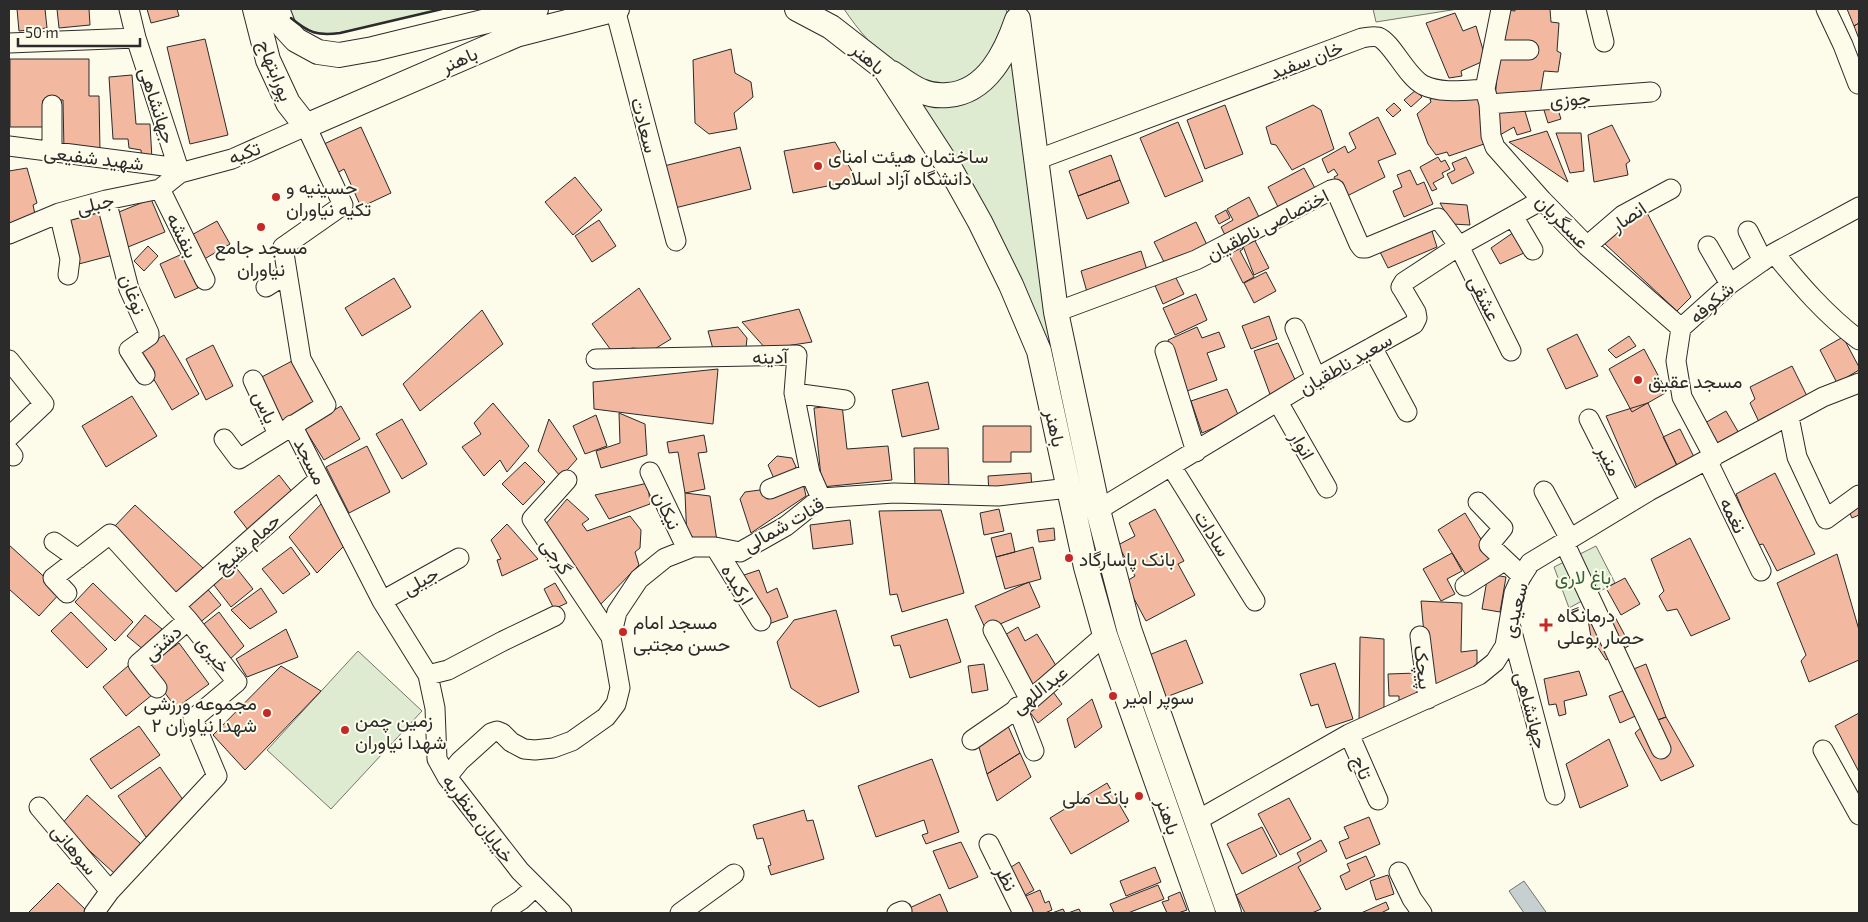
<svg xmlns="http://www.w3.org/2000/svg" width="1868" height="922" font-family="'Exo 2',Vazirmatn,sans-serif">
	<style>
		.green { fill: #deebd1; stroke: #74746e }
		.water { fill: #c7d0d0; stroke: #74746e }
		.building { fill: #f2b8a0; stroke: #2b2b2b }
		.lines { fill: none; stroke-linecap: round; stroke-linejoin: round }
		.minor-casing { stroke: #2b2b2b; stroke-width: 21 }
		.major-casing { stroke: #2b2b2b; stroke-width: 26 }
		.minor { stroke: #fdfbea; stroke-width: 19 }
		.major { stroke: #fdfbea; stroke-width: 24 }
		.wall { stroke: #2b2b2b; stroke-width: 2.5 }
		.poi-dot { fill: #c62828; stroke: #fdfbea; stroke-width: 2 }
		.labels { text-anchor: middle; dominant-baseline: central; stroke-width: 4; stroke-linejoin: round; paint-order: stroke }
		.street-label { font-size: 19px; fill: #2b2b2b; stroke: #fdfbea }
		.poi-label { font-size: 19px; fill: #2b2b2b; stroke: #fdfbea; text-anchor: start }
		.park-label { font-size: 19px; fill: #34623c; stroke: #fdfbea }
	</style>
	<rect width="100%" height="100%" fill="#fdfbea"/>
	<path class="green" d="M288,9H442L340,33C319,35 294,32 288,9Z
		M844,9H1006L1008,21L977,75L942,88C928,82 909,76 897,67C876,51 858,30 844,9Z
		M1373,9H1458L1376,22Z
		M1013,45L1038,262L1061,393L1039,322L911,96L935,102Z
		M1596,546L1615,583L1569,608L1554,567Z
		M358,651L422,711L331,809L267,750Z"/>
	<path class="water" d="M1524,881L1546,912L1544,913H1524L1509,891Z"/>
	<path class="building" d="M17,9H45L47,28L19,31Z
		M57,9H89L90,25L59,28Z
		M147,9H177L179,16L151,23Z
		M1515,9H1550L1551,22L1559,23L1557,51L1561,53L1558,72L1544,71L1540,95L1495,99L1499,52L1502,44L1507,10L1515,11Z
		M1847,9H1859V23L1854,26Z
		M1455,13L1463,31L1476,26L1486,60L1461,71L1462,76L1449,78L1426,23Z
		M1859,23V39L1854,26Z
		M205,39L228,135L190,144L167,47Z
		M731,49L735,73L751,82L753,97L734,113L737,129L709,134L695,123L693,60Z
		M10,59H89V96H99L100,152H64L63,100H43V127H10Z
		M132,75L136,124H150L152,159L142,160L141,150L129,148L128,139H113L109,77Z
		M1416,90L1422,97L1411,107L1404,100Z
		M1457,93L1478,96L1487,143L1449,156L1447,152L1436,155L1428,144L1417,114L1431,102L1430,99Z
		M1394,103L1401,110L1393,117L1386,110Z
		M1556,103L1561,119L1548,123L1543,107Z
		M1225,105L1243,154L1205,169L1187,120Z
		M1313,105L1321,110L1334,149L1292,170L1276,145L1271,144L1266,127Z
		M1524,108L1531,131L1517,135L1514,127L1498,136L1493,114Z
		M1378,117L1396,154L1378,161L1385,177L1345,197L1334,177L1338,175L1334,169L1328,173L1322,159L1345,146L1348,153L1356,148L1349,133Z
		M1178,122L1203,181L1165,197L1140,138Z
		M1612,125L1630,161L1626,164L1628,175L1594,182L1588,135Z
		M361,127L391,193L361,207L344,169L337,173L324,144Z
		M1547,131L1568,182L1509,142Z
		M1556,133H1581L1584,171L1570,173Z
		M835,142L857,180L793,193L784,151Z
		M740,147L751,189L675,208L664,166Z
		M1111,155L1120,180L1078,196L1069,171Z
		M1438,157L1441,162L1445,160L1450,169L1442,173L1444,177L1433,183L1437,189L1432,191L1420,167Z
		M1466,157L1474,173L1452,184L1447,174L1455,170L1452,163Z
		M27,168L37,203L33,205L36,219L9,228V171Z
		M1304,168L1316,190L1279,209L1268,187Z
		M1410,170L1417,185L1424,182L1433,204L1404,217L1393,191L1402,187L1397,175Z
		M575,177L602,210L573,235L545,202Z
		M1120,180L1129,203L1087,219L1078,196Z
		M1249,197L1260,219L1226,237L1221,227L1233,220L1227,209Z
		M151,199L165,232L128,247L114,214Z
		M1440,203L1467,205L1470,225L1452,224Z
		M1645,209L1691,297L1677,311L1604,243Z
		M1226,210L1230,218L1219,224L1215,216Z
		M106,211L117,254L75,265L64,222Z
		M599,220L616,246L592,262L575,236Z
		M217,221L230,244L201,261L188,237Z
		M1196,222L1207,245L1165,264L1154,242Z
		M1430,225L1437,247L1388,268L1378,248Z
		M1514,232L1524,253L1500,264L1491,248Z
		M1253,237L1269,268L1254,275L1243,246Z
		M1239,243L1243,249L1240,251L1254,277L1243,283L1226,249Z
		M148,246L158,256L144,271L134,261Z
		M1141,251L1148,273L1087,292L1081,271Z
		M182,254L198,288L175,298L160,264Z
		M1173,272L1184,294L1163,304L1153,281Z
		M1266,272L1276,291L1254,303L1244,283Z
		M394,278L411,307L362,336L345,308Z
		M639,288L671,339L653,350L632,348L622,353H613L592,324Z
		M1196,294L1207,320L1175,335L1163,308Z
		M799,309L812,342L766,349L742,322Z
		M482,310L503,344L420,411L403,384Z
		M1269,316L1277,339L1251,349L1242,326Z
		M738,327L747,338L746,348L713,349L708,331Z
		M1197,327L1202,338L1219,332L1225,347L1207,353L1217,380L1187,391L1168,340Z
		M1577,334L1598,376L1566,389L1547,349Z
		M164,335L199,394L172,410L137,351Z
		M1629,336L1636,346L1616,358L1608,350Z
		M1843,337L1859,367V370L1837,383L1820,350Z
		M1278,343L1298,386L1271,397L1254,351Z
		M213,345L233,386L206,400L186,359Z
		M1644,349L1667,392L1632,412L1609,369Z
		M292,361L315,403L282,422L258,379Z
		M1792,366L1807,396L1759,422L1750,403L1755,399L1750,387Z
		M718,369L713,424L594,409L593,382Z
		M928,382L939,429L902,437L892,390Z
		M1227,389L1239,417L1202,433L1191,401Z
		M132,396L157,436L106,467L82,426Z
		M493,403L529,446L507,472L500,460L484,476L462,447L481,434L474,423Z
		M1648,403L1677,466L1637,488L1606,416Z
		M842,405L847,449L888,446L892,480L822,487L814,408Z
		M341,406L360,439L324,460L304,428Z
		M1726,411L1740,435L1717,448L1703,424Z
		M619,413L645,424L647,455L601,468L596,451L620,443Z
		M596,415L607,446L585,454L573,426Z
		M402,419L427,464L402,479L376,434Z
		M549,419L577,459L561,477L538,451Z
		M983,426H1031V452H1011V462H983Z
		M1680,429L1696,461L1679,469L1663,437Z
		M704,435L707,452L698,453L705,489L685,493L678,452L669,453L667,442Z
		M367,446L390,492L349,513L326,467Z
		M914,448H948L949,490H915Z
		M777,456L792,458L796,467L789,478L775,481L768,465Z
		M525,462L545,482L523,505L502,484Z
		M1031,473L1032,491L989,493L988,476Z
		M1775,473L1815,554L1777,571L1763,544L1753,546L1749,526L1736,494Z
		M279,475L293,493L248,530L234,512Z
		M648,483L650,504L609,519L595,495Z
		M797,485L804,487L806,496L751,533L740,499L745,492Z
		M685,493L710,496L717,541H687Z
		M567,499L589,519L582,524L587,531L630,516L641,530L640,548L635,552L639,565L598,607L545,525Z
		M325,500L348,542L317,573L289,537Z
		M1859,502V515L1852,518L1847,507Z
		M135,505L203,568L177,597L113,528Z
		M999,509L1004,531L984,535L980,513Z
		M1155,509L1184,561L1178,564L1195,595L1146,621L1125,582L1135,576L1118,545L1135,536L1129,523Z
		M941,510L964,593L902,612L897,594L890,595L879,511Z
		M1465,513L1496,564L1469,580L1438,530Z
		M850,520L853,544L813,549L810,525Z
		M507,524L538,559L502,576L497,560L501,559L491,540Z
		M1054,528L1055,540L1039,542L1037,530Z
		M1011,533L1015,552L996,557L991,538Z
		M1690,538L1730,619L1691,636L1677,609L1667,611L1659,596L1664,591L1651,559Z
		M9,545L61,592L39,616L9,589Z
		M291,547L310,574L283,594L262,569Z
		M1033,547L1041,579L1005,589L996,557Z
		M1452,553L1462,571L1447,579L1455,594L1441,601L1423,569Z
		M1837,554L1859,630V660L1809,682L1801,661L1806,655L1777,583Z
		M234,565L253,589L231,607L214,585Z
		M759,570L767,593L777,588L788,617L763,626L744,575Z
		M1488,574L1506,577L1500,612L1482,609Z
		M1625,578L1640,604L1621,615L1606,588Z
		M1029,582L1040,607L986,630L975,606Z
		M93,583L133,622L115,641L75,602Z
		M555,583L567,603L554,609L544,589Z
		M205,586L221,605L197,625L181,605Z
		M261,588L277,612L250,629L231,610Z
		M1421,601L1462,603L1461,652L1477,650V674L1429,689Z
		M1594,609L1603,619L1614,615L1630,645L1606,660L1591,637L1587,614Z
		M836,610L859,692L819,707L791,688L777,642L794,620Z
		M71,612L107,649L87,668L51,631Z
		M219,612L244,646L227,662L200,627Z
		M145,615L162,629L144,650L127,636Z
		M947,619L961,662L910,678L900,645L894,646L891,636Z
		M1018,627L1025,641L1037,634L1058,669L1029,686L1000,638Z
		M286,629L298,657L247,677L236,659Z
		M1360,637L1384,639V713L1359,724Z
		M1186,640L1203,683L1166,697L1149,655Z
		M179,643L209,684L176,708L146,667Z
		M1335,663L1353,719L1326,728L1318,704L1311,706L1300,674Z
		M984,664L988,690L972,693L968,666Z
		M1646,664L1666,717L1644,725L1640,714L1620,723L1609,696L1625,690L1619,675Z
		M128,666L152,695L126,716L103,687Z
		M281,666L321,691L245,770L213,735Z
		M1579,671L1587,695L1564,701L1566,714L1559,716L1556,704L1549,705L1544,679Z
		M1417,673L1418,701H1399V696H1389L1388,674Z
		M1051,689L1062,704L1038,723L1026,707Z
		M1092,699L1102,727L1075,748L1067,719Z
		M1859,713V772L1835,726Z
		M1666,717L1694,766L1661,781L1635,733L1644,725Z
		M139,726L160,755L111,789L90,759Z
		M1008,726L1020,753L987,774L978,744Z
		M1609,739L1628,786L1580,808L1566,764Z
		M1020,753L1031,777L997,801L987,774Z
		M932,759L959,832L926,844L922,835L928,833L924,820L876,837L858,786Z
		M160,767L188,807L146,837L118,796Z
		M1107,783L1129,821L1071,854L1050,818Z
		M87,795L141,844L114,873L61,825Z
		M1289,798L1311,839L1280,855L1258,814Z
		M804,810L807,821L813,820L824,859L771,875L768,866L771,865L763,838L757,839L753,825Z
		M1369,817L1380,844L1346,859L1339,842L1349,838L1344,827Z
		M1262,827L1277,856L1242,874L1227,844Z
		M1321,840L1327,851L1298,867L1321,909L1312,913H1245L1236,895L1301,861L1297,853Z
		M961,842L978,877L949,889L933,851Z
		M1366,856L1375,876L1346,890L1340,876L1350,871L1347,864Z
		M1019,862L1034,890L1020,898L1005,871Z
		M1155,867L1161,882L1126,896L1120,881Z
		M1388,875L1394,894L1376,900L1370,881Z
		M58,883L86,910L83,913H28Z
		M1158,885L1164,899L1128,913H1114L1110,904Z
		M1040,890L1045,903L1049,901L1052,910L1045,913H1027L1021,898Z
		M1180,892L1187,910L1178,913H1167L1162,902L1169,900L1168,897Z
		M940,894L948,913H906L905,910Z
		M1386,902L1389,909L1381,913H1361Z
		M1063,909L1065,913H1052Z
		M1079,909L1081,913H1068Z"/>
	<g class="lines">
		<defs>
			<path id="minor" d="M129,9L136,38L180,173
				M615,9L676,241
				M1501,9L1485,89L1489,104L1491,136L1495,147L1542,200L1587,246L1681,328
				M1596,9L1604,42
				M1826,9L1843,45L1858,84
				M9,43L136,38
				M1494,50H1529
				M1489,104L1651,92
				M9,146L179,168
				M52,152V105
				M1036,160L1362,38C1367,37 1373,36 1378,37C1392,42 1406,76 1423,85C1441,94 1466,90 1485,89
				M160,189L205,280
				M106,200L129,289L149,333V336L129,350L145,375
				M59,213L70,259L68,275
				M1513,216L1533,250
				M1748,231L1763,261
				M9,234L59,213L106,200L160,189L180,173L232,159L306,126L343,205L283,247L301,359L326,405L239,459L224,439
				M1587,246L1623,215L1671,189
				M1708,246L1730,284
				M1774,253C1800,285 1826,315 1859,340
				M266,287L287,274
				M1056,312L1196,260L1331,190L1335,189L1359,244L1362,248H1366L1438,218L1459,246L1511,351
				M1295,328L1316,378
				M1372,347L1407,412
				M1165,351L1196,452
				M596,359L797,355L794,393L810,473L821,498
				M9,360L44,404L9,437
				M253,380L278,434
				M794,393L845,400
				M1278,402L1327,488
				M1789,417L1797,457L1826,519L1859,495
				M1589,419L1631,502
				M292,425L382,601L428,675L435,708L437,759L447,777L520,871L562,913
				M9,451L13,456
				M1714,457L1682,397L1676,361L1681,328L1730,284L1774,253L1859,207
				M1707,460L1761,571
				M1171,466L1255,601
				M650,472L687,549
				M567,480L532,519L611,637
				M770,489L810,473
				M1544,491L1570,539
				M1478,502L1503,528L1489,545L1522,576
				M1098,510L1316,378L1414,324L1417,318L1416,312L1403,290L1401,287L1404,282L1459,246L1542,200
				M54,542L78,559
				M1564,542L1661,749
				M715,547L761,621
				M1465,586L1504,561
				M67,593L53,578L110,534L188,620L237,682L193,719L217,776L110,891L94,913
				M382,601L459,558
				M175,606L319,479
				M1511,628L1555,795
				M993,630L1030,700
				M1420,636L1428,699
				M428,675L448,670L503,641L555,616
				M157,688L138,664L188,620
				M1017,707L1034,751
				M1349,734L1378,800
				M972,740L1030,700L1105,635
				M1823,750L1859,815
				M447,777L460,761L491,733L497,731L502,733L511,742L524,749L535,750L553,748L572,741L606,717L616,704L620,688L611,637L617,612L639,579L665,558L693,547H715L740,552L786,526L821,498L894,493L998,496L1069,488
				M39,807L110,891
				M1196,821L1349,734L1479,675L1495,662L1505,646L1514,593L1521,577L1530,563L1649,491L1823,397L1859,383
				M989,844L1023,913
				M1399,872L1412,899L1422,913
				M501,913L521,900L535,887
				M680,913L734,874
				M897,913L902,911"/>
			<path id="major" d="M255,9L268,60L288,103L306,126L516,35L617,9
				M277,9L284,27L296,40L318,52L339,55L373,49L536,9
				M797,9L831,27L885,69L952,172L980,222L1011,285L1039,351L1086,567L1105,635L1203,913
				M1018,19L1056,312L1098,510L1129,629L1229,913
				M892,73C901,79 911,87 921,91C930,95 939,96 948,95C987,92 1006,52 1017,20"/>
		</defs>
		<use href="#minor" class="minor-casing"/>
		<use href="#major" class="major-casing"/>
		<use href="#minor" class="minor"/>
		<use href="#major" class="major"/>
		<path class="wall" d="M291,18C309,33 317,36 340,33L442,9"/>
	</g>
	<g class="poi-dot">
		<circle cx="818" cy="166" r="5"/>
		<circle cx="276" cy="197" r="5"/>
		<circle cx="261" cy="227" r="5"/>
		<circle cx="1638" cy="380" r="5"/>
		<circle cx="1069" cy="558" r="5"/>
		<path d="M1543.5 617.5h5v5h5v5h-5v5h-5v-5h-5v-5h5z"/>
		<circle cx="623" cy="632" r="5"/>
		<circle cx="1113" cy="696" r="5"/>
		<circle cx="267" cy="713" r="5"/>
		<circle cx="345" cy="730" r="5"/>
		<circle cx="1139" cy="796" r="5"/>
	</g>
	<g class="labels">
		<g class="street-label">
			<text transform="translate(869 58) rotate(41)">باهنر</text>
			<text transform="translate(459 59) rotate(-24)">باهنر</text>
			<text transform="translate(1306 59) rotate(-21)">خان سفید</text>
			<text transform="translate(276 70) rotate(68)">پورابتهاج</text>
			<text transform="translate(1570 98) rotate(-4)">جوزی</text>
			<text transform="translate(158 105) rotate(72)">جهانشاهی</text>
			<text transform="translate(645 125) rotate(75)">سعادت</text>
			<text transform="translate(244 152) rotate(-21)">تکیه</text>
			<text transform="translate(94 157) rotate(7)">شهید شفیعی</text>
			<text transform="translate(95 203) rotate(-14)">جبلی</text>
			<text transform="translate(1628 216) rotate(-34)">انصار</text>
			<text transform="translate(1563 221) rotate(46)">عسگریان</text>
			<text transform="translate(1267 224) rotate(-27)">اختصاصی ناطقیان</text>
			<text transform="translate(183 235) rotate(64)">بنفشه</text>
			<text transform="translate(134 294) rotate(70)">نوغان</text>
			<text transform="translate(1485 298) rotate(64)">عشقی</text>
			<text transform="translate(1711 302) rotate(-41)">شکوفه</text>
			<text transform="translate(770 356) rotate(-1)">آدینه</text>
			<text transform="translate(1345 363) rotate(-30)">سعید ناطقیان</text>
			<text transform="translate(266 407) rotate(66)">یاس</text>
			<text transform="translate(1056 428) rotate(78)">باهنر</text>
			<text transform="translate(1303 445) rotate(60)">انوار</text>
			<text transform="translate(1610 460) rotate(63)">منیر</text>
			<text transform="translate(311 461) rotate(63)">مسجد</text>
			<text transform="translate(668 510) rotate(65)">نیکان</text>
			<text transform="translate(1734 515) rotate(64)">نغمه</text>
			<text transform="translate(783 524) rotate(-30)">قنات شمالى</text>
			<text transform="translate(1213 533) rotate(58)">سادات</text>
			<text transform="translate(247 543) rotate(-42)">حمام شیخ</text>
			<text transform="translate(557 556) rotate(56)">گرجی</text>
			<text transform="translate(420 580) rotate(-29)">جبلی</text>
			<text transform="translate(738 584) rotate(58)">ارکیده</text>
			<text transform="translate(1514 610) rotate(-76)">سعیدی</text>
			<text transform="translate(162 642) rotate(-41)">دشتی</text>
			<text transform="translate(214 654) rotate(51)">خیری</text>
			<text transform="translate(1424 667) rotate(83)">پیچک</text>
			<text transform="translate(1039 689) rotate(-38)">عبداللهی</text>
			<text transform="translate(1532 710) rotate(75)">جهانشاهی</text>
			<text transform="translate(1363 767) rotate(67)">تاج</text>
			<text transform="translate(1169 816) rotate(71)">باهنر</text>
			<text transform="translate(479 818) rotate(53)">خیابان منظریه</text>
			<text transform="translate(75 849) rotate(50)">سوهانی</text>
			<text transform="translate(1007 878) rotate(63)">نظر</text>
		</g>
		<g class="poi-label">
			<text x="828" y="155">ساختمان هیئت امنای<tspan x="828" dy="22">دانشگاه آزاد اسلامی</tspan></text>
			<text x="286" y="186">حسینیه و<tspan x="286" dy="22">تکیه نیاوران</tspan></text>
			<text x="261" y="246" text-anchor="middle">مسجد جامع<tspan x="261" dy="22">نیاوران</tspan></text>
			<text x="1648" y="380">مسجد عقیق</text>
			<text x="1079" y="558">بانک پاسارگاد</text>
			<text x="1557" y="614">درمانگاه<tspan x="1557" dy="22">حصار بوعلی</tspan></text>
			<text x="633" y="621">مسجد امام<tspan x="633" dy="22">حسن مجتبی</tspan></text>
			<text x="1123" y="696">سوپر امیر</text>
			<text x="257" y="702" text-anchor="end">مجموعه ورزشی<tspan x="257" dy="22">شهدا نیاوران ۲</tspan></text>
			<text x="355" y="719">زمین چمن<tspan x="355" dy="22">شهدا نیاوران</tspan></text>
			<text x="1129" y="796" text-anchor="end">بانک ملی</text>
		</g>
		<g class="park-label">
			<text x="1583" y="576">باغ لاری</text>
		</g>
	</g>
	<rect width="1868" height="922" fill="none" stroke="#2b2b2b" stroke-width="20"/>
	<path d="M18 38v8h122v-8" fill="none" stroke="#2b2b2b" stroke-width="2.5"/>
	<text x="25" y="38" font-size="15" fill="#2b2b2b" stroke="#fdfbea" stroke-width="4" paint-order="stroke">50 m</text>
</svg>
